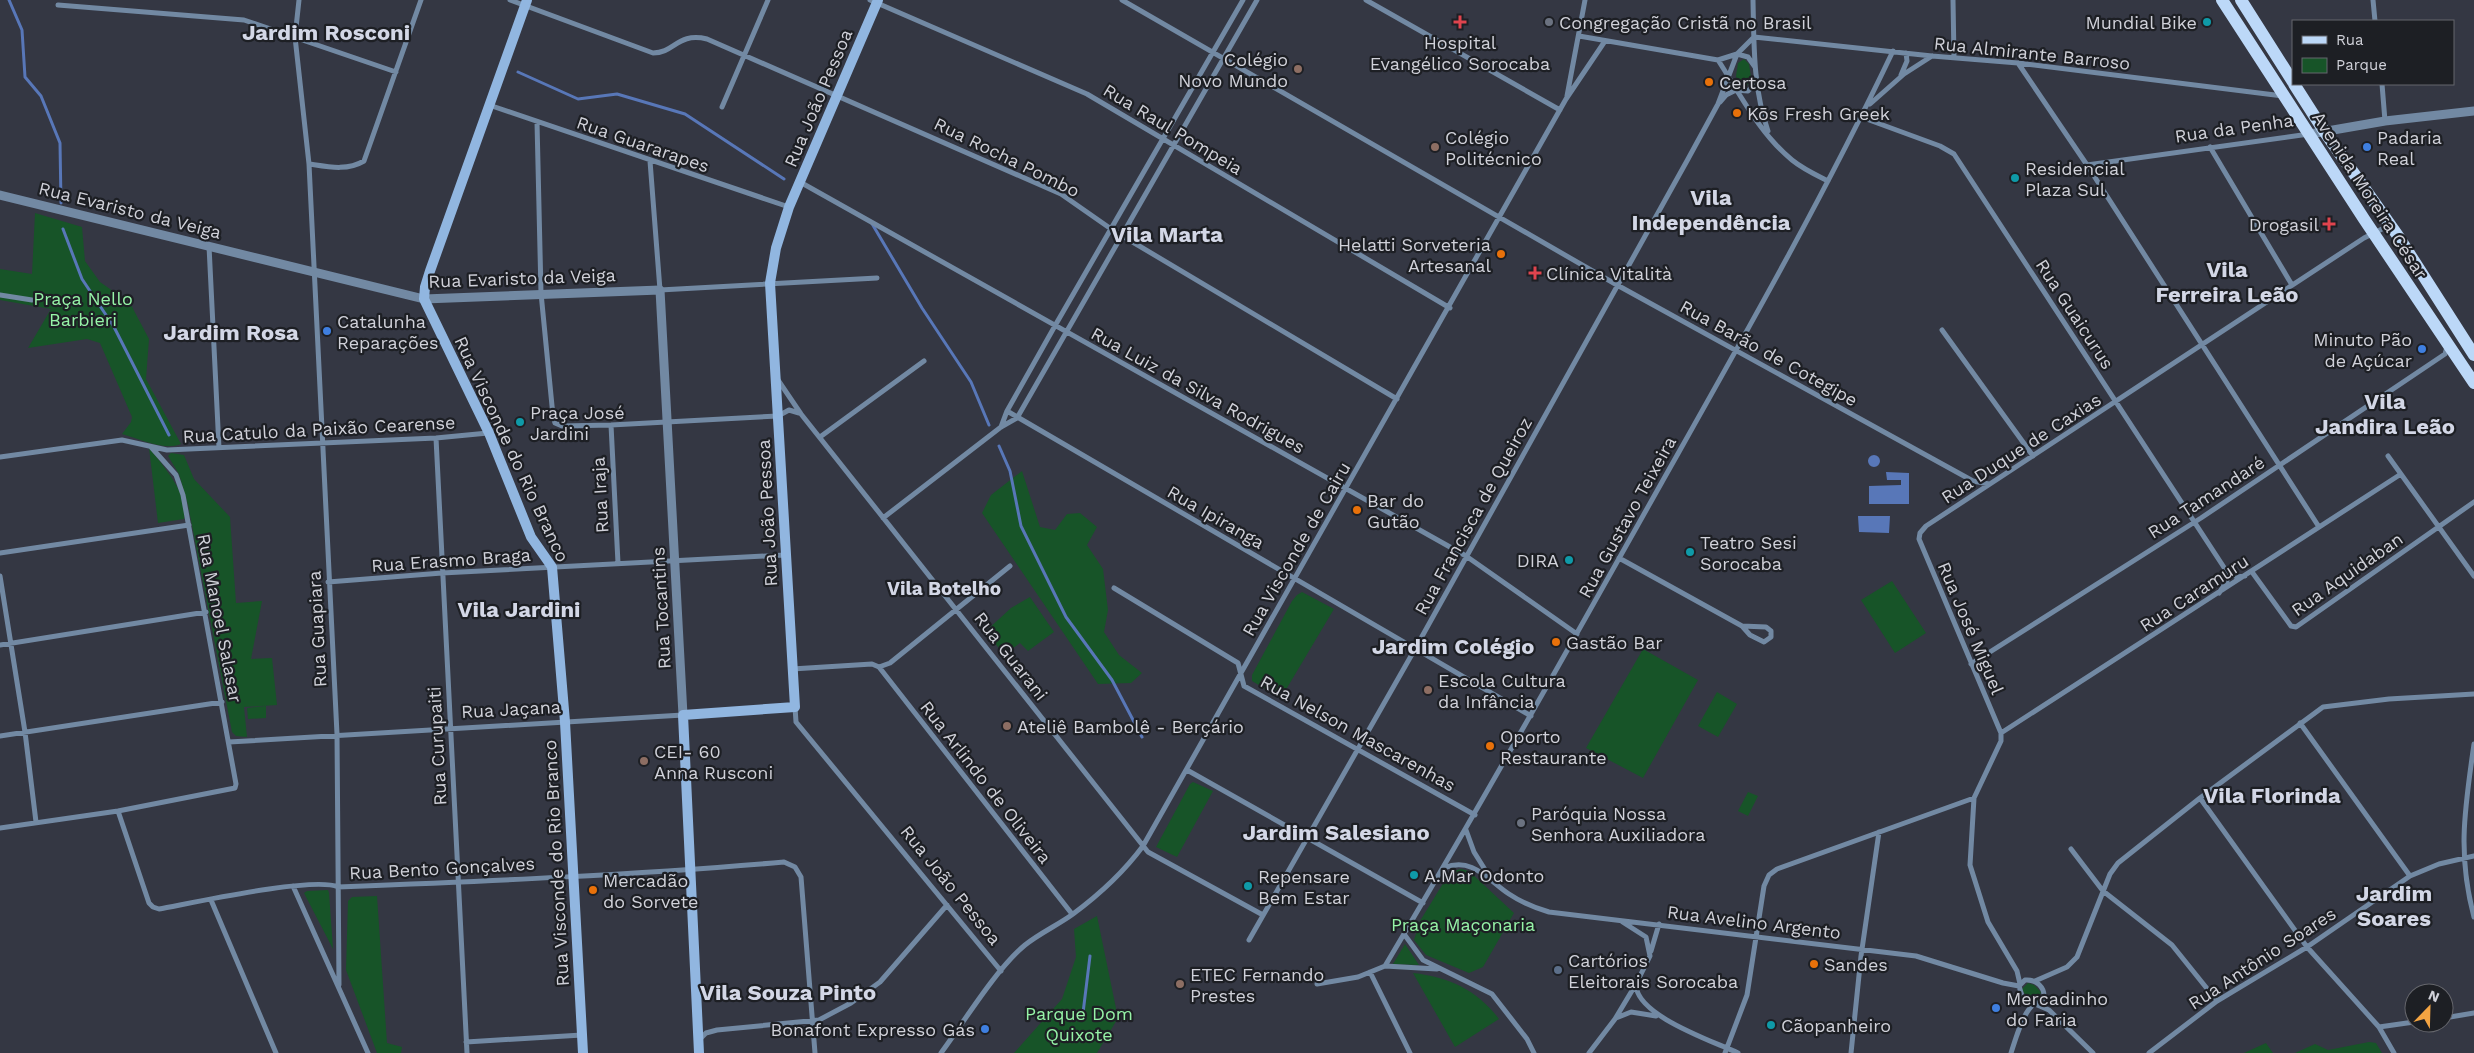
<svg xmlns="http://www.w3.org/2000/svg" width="2474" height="1053" font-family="'Work Sans',sans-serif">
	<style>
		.green { fill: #175428 }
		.water { fill: #5877b8 }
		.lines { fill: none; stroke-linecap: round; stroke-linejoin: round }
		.stream { stroke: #5877b8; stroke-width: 3 }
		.minor { stroke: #7289a3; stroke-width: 5 }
		.tertiary { stroke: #7289a3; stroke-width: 9 }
		.secondary { stroke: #91b6e0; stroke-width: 10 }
		.primary { stroke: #bcd8f8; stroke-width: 12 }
		.health-dot { fill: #e0444e; stroke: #1d1f24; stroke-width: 2 }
		.worship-dot { fill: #6b7280; stroke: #1d1f24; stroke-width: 2 }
		.culture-dot { fill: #0f9aa8; stroke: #1d1f24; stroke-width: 2 }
		.education-dot { fill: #8d6e63; stroke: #1d1f24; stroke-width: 2 }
		.food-dot { fill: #e8710a; stroke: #1d1f24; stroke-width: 2 }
		.shop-dot { fill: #3f7fe0; stroke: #1d1f24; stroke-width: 2 }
		.service-dot { fill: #5c6f8a; stroke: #1d1f24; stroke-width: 2 }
		.labels { text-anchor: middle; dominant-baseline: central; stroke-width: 4.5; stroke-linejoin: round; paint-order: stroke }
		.poi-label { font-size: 18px; fill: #d0d1d9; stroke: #1d1f24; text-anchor: start }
		.street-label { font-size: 18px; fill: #d0d1d9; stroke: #1d1f24 }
		.park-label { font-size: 18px; fill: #96f3a7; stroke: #1d1f24 }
		.neighbourhood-label { font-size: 19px; font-weight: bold; fill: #d3d7e6; stroke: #1d1f24 }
		.district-label { font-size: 22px; font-weight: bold; fill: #d3d7e6; stroke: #1d1f24 }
	</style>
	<rect width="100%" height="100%" fill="#343743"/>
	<path class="green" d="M1744,59L1749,64L1751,77L1747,86H1742L1738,84L1736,76L1738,63Z
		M35,213L82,227L85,261L100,282L130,303L149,339L146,379L181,444C163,451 140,439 122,434L131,422L132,417L100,343L87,339L28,348L51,309L0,300V269L32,274Z
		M149,448C162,464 191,497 184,519L158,523Z
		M171,453L184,455L194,479L230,517L236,603L262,601L251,659L272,658L277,705L244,707L247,737L236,736L232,732L188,505L179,474L168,456Z
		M1022,471L1040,527L1055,530L1067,514L1080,513L1097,527L1087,545L1103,569L1108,610L1104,632L1119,655L1142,673L1131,683L1098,684L982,513L991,495Z
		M1892,581L1926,633L1895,653L1861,600Z
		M1302,592L1334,609L1281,698L1252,681V675L1292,601L1297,595Z
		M1030,597L1054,632L1028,651L1020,643L1004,655L986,631L1011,608Z
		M1643,649L1698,680L1643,778L1586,748Z
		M1717,692L1737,704L1718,737L1698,726Z
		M266,706V718L248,719L247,708Z
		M1193,782L1213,791L1177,857L1156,847L1190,784Z
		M1748,792L1758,796L1748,816L1738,811Z
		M1461,869L1469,871L1514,913L1483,967L1469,973L1426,955L1414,940L1420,921L1450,872Z
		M328,890L329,893L333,949L304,893L307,891Z
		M377,896L387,1043L402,1047L401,1053H377L346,970L348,901L352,897Z
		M1097,916L1118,1018L1097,1053H1014L1062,999L1076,957L1074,929Z
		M1405,944L1419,965L1393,964Z
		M1413,973C1449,977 1477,990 1499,1019L1455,1047Z
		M2028,983L2034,985L2041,992L2038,1000L2034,1001L2024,993L2022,989Z
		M2369,1042L2376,1043L2382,1053H2295L2315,1044L2328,1050Z
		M2266,1043L2273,1053H2244Z"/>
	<path class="water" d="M1868 461a6 6 0 1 1 12 0a6 6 0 1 1-12 0Z
		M1886,472L1909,473V504H1869V486L1901,485V480H1887Z
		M1858,516H1890L1889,533L1859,532Z"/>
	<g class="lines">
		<path class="stream" d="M9,0L22,30L25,77L41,96L60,143L61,203
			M518,72L578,99L617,94L685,114L784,179
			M871,222L922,308L971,382L989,425
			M63,229L82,279L114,327L169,435
			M999,446L1010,471L1021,526L1066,617L1112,680L1142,737
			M1083,1013L1090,956"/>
		<path class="minor" d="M299,0L295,37L309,164L337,734L339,985
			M510,0L653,53C675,53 677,32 707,39L1061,194L1114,231L1397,399
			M870,0L1087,94L1450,308
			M1122,0L1617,285L1973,481L1989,484
			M1366,0L1560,110
			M1753,0C1754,44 1753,89 1768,131
			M1953,0L1954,58
			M2373,0L2375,21
			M58,5L244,20L396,72
			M1579,36L1718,60L1737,54L1754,37
			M1754,37L1932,56L2018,63L2283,96
			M1737,54L1748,57L1755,67
			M1718,60C1740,94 1760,134 1792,160C1803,169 1816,175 1828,181
			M2018,63L2087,165L2319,527
			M1901,75L1907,61L1906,53
			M2382,84L2385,121
			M1736,90L1748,91L1756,83
			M1567,96L1585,0
			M1720,102L1726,95L1736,90
			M1870,104L1904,74L1932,56
			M489,105L789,207
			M722,107L768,0
			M1861,117L1940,146L1954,154L2227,572V581L2219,593
			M537,122L541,293L553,416L555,423L562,426L611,425L778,416L789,410L799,413
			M2210,147L2292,285
			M650,161L660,290L877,278
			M309,164C329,167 347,171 364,161L421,0
			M2087,165L2309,134
			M800,182L1466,556L1577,634
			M209,246L219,448
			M0,295L32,300
			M1942,330L2033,456
			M778,380L801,414L1148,852L1263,915
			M1007,411L1531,716
			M611,425L618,563
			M1001,427L1007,411L1056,324L1243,0
			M820,437L924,361
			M436,438L467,1053
			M2388,456L2474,576
			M0,457L122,440L167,450L436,438L488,433
			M883,518L1001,427L1017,418L1257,0
			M0,553L189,525
			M1619,558L1742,626L1750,635L1764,642L1771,637V631L1766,627L1742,626
			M2227,572L2237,577L2245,576
			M2252,572L2291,626L2296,627L2474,502
			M0,576L25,732L36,822
			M328,582L442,573L785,555
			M1114,588L1238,663L1244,686L1475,815
			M0,645L206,612
			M1971,664L2201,518L2445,354L2447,347
			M879,667L1072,914
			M792,669L872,664L879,667L890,663L1010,566
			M795,707L796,722L1001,971
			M2300,723L2410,876
			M2001,733L2401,474
			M0,736L222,702
			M229,742L683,715
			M2474,744C2465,808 2457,853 2474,917
			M1187,770L1423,903
			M2200,798L2307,947L2379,1027L2394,1053
			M118,811L149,903L153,907L159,909C192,903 314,876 338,887C487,881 636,875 784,862L795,867L801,877L815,1053
			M0,828L118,811L235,788L236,784L183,495L176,475L151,447
			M1466,830L1474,852L1489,876
			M2071,849L2103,891L2172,945L2217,1001
			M1444,868C1472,856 1488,880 1509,894C1521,902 1535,908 1549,912L1916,956L2003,983L2019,986
			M293,886L368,1053
			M211,900L276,1053
			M1404,934L1423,960L1492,994L1527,1039L1534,1053
			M1249,940L1415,649L1688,159L1718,104L1737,54
			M1651,951L1659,924
			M1385,966C1480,806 1571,644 1662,482C1742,340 1823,198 1893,51
			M1370,972L1410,1053
			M2025,980C2036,979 2045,987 2044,998L2040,1003H2032L2022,996L2019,986Z
			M2035,981L2067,967L2077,957L2110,874L2118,863L2200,798L2323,707L2389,699L2474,694
			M1317,984L1358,977L1385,966L1437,969
			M2020,984L2017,971L1988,922L1970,865L1974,798L2001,741V733L1919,539L1920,533L1926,526L2364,238L2390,225
			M1636,985C1637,1016 1713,1041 1738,1053
			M1616,1018L1631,1012L1656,1016
			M2444,1018L2474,1013
			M2379,1027L2414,1022
			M700,1039L706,1033L717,1030L819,1020L851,1003L880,982L947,905
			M466,1042L582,1035
			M941,1053C964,1022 996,969 1025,945C1040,933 1058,925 1073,914C1100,894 1123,873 1143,846L1566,99L1605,41
			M1589,1053L1615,1019L1636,984L1650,956L1646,937L1621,921
			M1725,1053L1747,995L1764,886L1769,875L1777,869L1974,798
			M1851,1053L1861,956L1879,832
			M2011,1053C2015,1041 2024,1008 2035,1004L2049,1010L2093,1053
			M2149,1053L2217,1001L2307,947L2410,876L2439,864L2474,856"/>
		<path class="tertiary" d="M2310,134L2385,121L2474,111
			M0,195L424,299L660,290L683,715"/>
		<path class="secondary" d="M527,0L430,271L425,287L424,299L489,433L531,537L552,567L565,722L583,1053
			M699,1053L683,715L795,707L770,283L776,248L789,207L878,0"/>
		<path class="primary" d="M2222,0L2364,219L2474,383
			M2241,0L2293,82
			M2294,84L2324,131L2398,236L2474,355"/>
	</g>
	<g class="health-dot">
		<path d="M1457.5 14.5h5v5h5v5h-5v5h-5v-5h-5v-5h5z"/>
		<path d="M2326.5 216.5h5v5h5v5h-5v5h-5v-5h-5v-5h5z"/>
		<path d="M1532.5 265.5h5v5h5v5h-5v5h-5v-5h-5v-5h5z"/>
	</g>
	<g class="worship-dot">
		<circle cx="1549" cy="22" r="5"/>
		<circle cx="1521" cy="823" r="5"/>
	</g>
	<g class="culture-dot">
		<circle cx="2207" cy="22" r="5"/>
		<circle cx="2015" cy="178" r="5"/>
		<circle cx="520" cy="422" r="5"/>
		<circle cx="1690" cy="552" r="5"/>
		<circle cx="1569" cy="560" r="5"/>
		<circle cx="1414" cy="875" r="5"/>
		<circle cx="1248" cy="886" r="5"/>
		<circle cx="1771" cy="1025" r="5"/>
	</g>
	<g class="education-dot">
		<circle cx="1298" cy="69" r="5"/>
		<circle cx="1435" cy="147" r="5"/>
		<circle cx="1428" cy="690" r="5"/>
		<circle cx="1007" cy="726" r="5"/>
		<circle cx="644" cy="761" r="5"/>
		<circle cx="1180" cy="984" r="5"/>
	</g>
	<g class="food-dot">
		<circle cx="1709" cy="82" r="5"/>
		<circle cx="1737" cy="113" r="5"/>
		<circle cx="1501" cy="254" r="5"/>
		<circle cx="1357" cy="510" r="5"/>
		<circle cx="1556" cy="642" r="5"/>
		<circle cx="1490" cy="746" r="5"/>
		<circle cx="593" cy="890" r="5"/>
		<circle cx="1814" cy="964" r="5"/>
	</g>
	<g class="shop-dot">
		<circle cx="2367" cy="147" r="5"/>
		<circle cx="327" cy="331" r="5"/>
		<circle cx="2422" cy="349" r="5"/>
		<circle cx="1996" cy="1008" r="5"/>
		<circle cx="985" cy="1029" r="5"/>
	</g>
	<circle class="service-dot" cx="1558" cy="970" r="5"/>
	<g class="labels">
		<g class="poi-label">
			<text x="1559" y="22">Congregação Cristã no Brasil</text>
			<text x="2197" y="22" text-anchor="end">Mundial Bike</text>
			<text x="1460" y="42" text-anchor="middle">Hospital<tspan x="1460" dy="21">Evangélico Sorocaba</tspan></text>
			<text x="1288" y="59" text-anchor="end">Colégio<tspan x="1288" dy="21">Novo Mundo</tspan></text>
			<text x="1719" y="82">Certosa</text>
			<text x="1747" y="113">Kōs Fresh Greek</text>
			<text x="1445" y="137">Colégio<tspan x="1445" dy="21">Politécnico</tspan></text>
			<text x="2377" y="137">Padaria<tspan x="2377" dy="21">Real</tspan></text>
			<text x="2025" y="168">Residencial<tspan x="2025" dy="21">Plaza Sul</tspan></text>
			<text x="2319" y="224" text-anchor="end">Drogasil</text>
			<text x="1491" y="244" text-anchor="end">Helatti Sorveteria<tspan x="1491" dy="21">Artesanal</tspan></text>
			<text x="1546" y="273">Clínica Vitalità</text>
			<text x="337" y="321">Catalunha<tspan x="337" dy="21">Reparações</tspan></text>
			<text x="2412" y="339" text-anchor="end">Minuto Pão<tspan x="2412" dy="21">de Açúcar</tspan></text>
			<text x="530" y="412">Praça José<tspan x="530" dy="21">Jardini</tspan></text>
			<text x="1367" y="500">Bar do<tspan x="1367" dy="21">Gutão</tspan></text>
			<text x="1700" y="542">Teatro Sesi<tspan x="1700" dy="21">Sorocaba</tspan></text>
			<text x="1559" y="560" text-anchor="end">DIRA</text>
			<text x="1566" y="642">Gastão Bar</text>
			<text x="1438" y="680">Escola Cultura<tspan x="1438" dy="21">da Infância</tspan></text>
			<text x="1017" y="726">Ateliê Bambolê - Berçário</text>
			<text x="1500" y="736">Oporto<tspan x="1500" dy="21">Restaurante</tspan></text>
			<text x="654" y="751">CEI- 60<tspan x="654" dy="21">Anna Rusconi</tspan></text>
			<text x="1531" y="813">Paróquia Nossa<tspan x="1531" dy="21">Senhora Auxiliadora</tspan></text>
			<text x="1424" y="875">A.Mar Odonto</text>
			<text x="1258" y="876">Repensare<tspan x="1258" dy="21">Bem Estar</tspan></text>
			<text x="603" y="880">Mercadão<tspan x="603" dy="21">do Sorvete</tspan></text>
			<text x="1568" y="960">Cartórios<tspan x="1568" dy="21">Eleitorais Sorocaba</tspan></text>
			<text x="1824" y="964">Sandes</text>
			<text x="1190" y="974">ETEC Fernando<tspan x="1190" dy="21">Prestes</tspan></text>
			<text x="2006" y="998">Mercadinho<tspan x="2006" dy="21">do Faria</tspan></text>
			<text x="1781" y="1025">Cãopanheiro</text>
			<text x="975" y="1029" text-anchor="end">Bonafont Expresso Gás</text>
		</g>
		<g class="street-label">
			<text transform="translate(2032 53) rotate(6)">Rua Almirante Barroso</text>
			<text transform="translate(818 98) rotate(-67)">Rua João Pessoa</text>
			<text transform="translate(2234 128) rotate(-8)">Rua da Penha</text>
			<text transform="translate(1173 129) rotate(31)">Rua Raul Pompeia</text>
			<text transform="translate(643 144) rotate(19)">Rua Guararapes</text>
			<text transform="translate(1007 157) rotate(26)">Rua Rocha Pombo</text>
			<text transform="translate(2370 195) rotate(57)">Avenida Moreira César</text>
			<text transform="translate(130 210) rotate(14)">Rua Evaristo da Veiga</text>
			<text transform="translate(522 278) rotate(-2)">Rua Evaristo da Veiga</text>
			<text transform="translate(2075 314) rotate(57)">Rua Guaicurus</text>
			<text transform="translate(1769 353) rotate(29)">Rua Barão de Cotegipe</text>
			<text transform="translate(1198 390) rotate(29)">Rua Luiz da Silva Rodrigues</text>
			<text transform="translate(319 429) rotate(-3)">Rua Catulo da Paixão Cearense</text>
			<text transform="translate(2021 448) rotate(-33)">Rua Duque de Caxias</text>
			<text transform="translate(512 449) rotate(65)">Rua Visconde do Rio Branco</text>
			<text transform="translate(600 495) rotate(-93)">Rua Iraja</text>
			<text transform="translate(2206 497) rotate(-33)">Rua Tamandaré</text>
			<text transform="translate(767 513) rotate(-93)">Rua João Pessoa</text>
			<text transform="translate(1473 516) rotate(-61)">Rua Francisca de Queiroz</text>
			<text transform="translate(1216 517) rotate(30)">Rua Ipiranga</text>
			<text transform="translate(1627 517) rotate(-61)">Rua Gustavo Teixeira</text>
			<text transform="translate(1296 549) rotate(-60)">Rua Visconde de Cairu</text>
			<text transform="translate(451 560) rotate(-4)">Rua Erasmo Braga</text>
			<text transform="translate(2347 574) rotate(-35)">Rua Aquidaban</text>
			<text transform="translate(2194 593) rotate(-33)">Rua Caramuru</text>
			<text transform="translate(661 608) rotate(-93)">Rua Tocantins</text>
			<text transform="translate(220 618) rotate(79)">Rua Manoel Salasar</text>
			<text transform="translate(1971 628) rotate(67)">Rua José Miguel</text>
			<text transform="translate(317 629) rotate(-93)">Rua Guapiara</text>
			<text transform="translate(1011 656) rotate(52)">Rua Guarani</text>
			<text transform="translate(511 709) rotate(-3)">Rua Jaçana</text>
			<text transform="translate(1358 733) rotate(29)">Rua Nelson Mascarenhas</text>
			<text transform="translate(437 746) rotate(-93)">Rua Curupaiti</text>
			<text transform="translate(986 782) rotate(52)">Rua Arlindo de Oliveira</text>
			<text transform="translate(556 863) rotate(-93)">Rua Visconde do Rio Branco</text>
			<text transform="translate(442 868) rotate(-3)">Rua Bento Gonçalves</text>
			<text transform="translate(951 885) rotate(51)">Rua João Pessoa</text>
			<text transform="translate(1754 922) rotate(7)">Rua Avelino Argento</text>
			<text transform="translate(2262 958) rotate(-33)">Rua Antônio Soares</text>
		</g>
		<g class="park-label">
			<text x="83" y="298">Praça Nello<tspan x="83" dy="21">Barbieri</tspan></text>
			<text x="1463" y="924">Praça Maçonaria</text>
			<text x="1079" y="1013">Parque Dom<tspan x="1079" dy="21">Quixote</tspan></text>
		</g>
		<g class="neighbourhood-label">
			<text x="944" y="588">Vila Botelho</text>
		</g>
		<g class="district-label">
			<text x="326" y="32">Jardim Rosconi</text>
			<text x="1711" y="197">Vila<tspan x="1711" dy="25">Independência</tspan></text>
			<text x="1167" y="234">Vila Marta</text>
			<text x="2227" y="269">Vila<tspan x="2227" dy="25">Ferreira Leão</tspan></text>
			<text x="231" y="332">Jardim Rosa</text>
			<text x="2385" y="401">Vila<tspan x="2385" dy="25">Jandira Leão</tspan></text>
			<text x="519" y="609">Vila Jardini</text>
			<text x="1453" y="646">Jardim Colégio</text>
			<text x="2272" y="795">Vila Florinda</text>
			<text x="1336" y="832">Jardim Salesiano</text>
			<text x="2394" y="893">Jardim<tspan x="2394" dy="25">Soares</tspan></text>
			<text x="788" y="992">Vila Souza Pinto</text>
		</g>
	</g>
	<rect x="2292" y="20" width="162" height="65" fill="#1d1f24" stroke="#65666c"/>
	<rect x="2302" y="36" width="25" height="8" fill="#bcd8f8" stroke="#65666c"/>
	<text x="2336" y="45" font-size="15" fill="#d0d1d9">Rua</text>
	<rect x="2302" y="58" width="25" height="15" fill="#175428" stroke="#65666c"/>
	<text x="2336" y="70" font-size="15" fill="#d0d1d9">Parque</text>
	<g transform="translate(2429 1008) rotate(23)"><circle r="24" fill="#1d1f24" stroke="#65666c"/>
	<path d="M0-4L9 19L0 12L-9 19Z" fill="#f3a442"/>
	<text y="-8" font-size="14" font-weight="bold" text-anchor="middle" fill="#d0d1d9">N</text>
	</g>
</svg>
